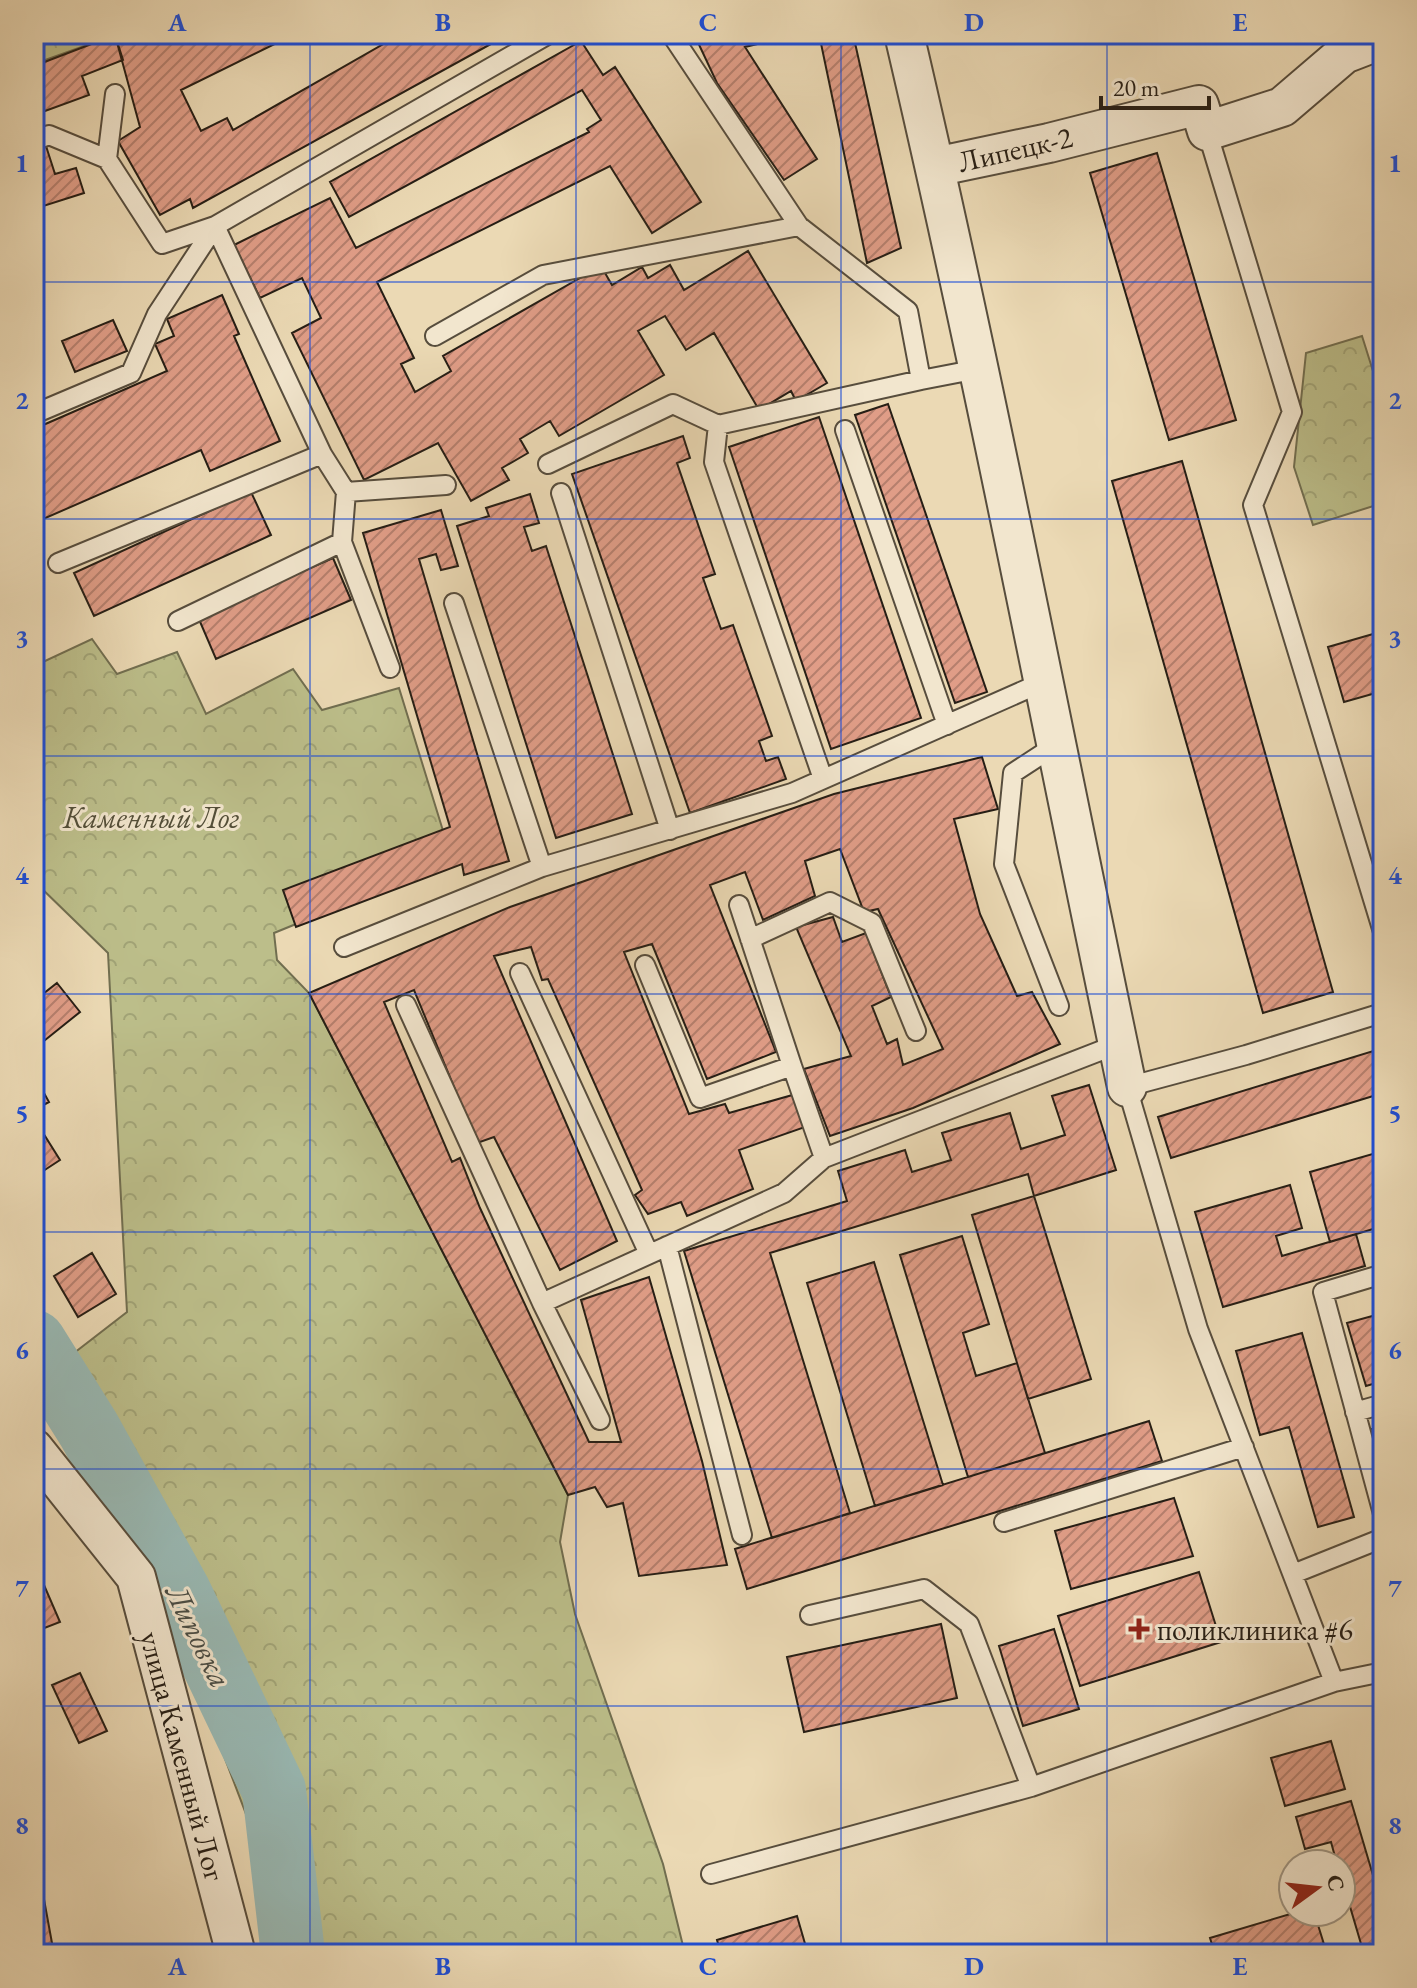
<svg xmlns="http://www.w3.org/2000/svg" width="1417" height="1988" font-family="'EB Garamond',serif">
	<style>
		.forest { fill: url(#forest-crowns); stroke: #716e50; stroke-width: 2 }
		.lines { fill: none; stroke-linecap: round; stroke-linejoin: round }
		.river { stroke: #99b9b4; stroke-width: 64 }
		.building { fill: url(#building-hatch); stroke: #261e15; stroke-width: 2 }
		.lane-casing { stroke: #574d3d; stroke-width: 22 }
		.street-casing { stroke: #574d3d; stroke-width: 42 }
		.lane { stroke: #f2e6ce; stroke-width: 18 }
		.street { stroke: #f2e6ce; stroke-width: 38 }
		.grid { fill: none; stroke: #1d4ed8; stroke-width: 2; stroke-opacity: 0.55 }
		.poi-dot { fill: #8f2418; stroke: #f2e6ce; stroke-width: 3 }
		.labels { text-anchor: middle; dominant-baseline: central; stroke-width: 6; stroke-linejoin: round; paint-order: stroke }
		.street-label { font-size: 30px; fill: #261e15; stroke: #f2e6ce }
		.park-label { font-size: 30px; font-style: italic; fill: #534e38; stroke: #f2e6ce }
		.poi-label { font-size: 30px; fill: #261e15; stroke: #f2e6ce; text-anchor: start }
		.water-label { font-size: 32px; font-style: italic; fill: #484c45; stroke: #f2e6ce }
		.neatline { fill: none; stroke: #1d4ed8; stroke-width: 3 }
		.grid-label { font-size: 26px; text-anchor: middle; font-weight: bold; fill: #1d4ed8 }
	</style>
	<defs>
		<pattern id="forest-crowns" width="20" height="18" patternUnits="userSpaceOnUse" patternTransform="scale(2)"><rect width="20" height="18" fill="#bcbe8a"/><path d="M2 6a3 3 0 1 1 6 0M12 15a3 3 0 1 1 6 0" fill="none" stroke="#a1a376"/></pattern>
		<pattern id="building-hatch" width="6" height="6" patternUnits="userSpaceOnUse" patternTransform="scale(2)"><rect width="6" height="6" fill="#e09d87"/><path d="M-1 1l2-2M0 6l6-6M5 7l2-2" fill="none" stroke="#b57f6d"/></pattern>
	</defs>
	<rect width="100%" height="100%" fill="#ebd9b4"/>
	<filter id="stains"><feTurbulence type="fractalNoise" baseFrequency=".0025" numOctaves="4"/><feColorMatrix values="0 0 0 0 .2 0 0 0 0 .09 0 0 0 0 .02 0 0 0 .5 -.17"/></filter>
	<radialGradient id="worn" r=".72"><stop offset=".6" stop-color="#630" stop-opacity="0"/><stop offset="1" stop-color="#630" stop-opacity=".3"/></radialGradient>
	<path class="forest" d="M34,34H118L34,64Z
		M1362,336L1383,403V503L1313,525L1294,467L1306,353Z
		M92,639L117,674L177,652L206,714L293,669L322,710L399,688L444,834L296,924L274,933L277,960L309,993L568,1495L560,1542L575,1614L663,1864L685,1954H299L107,1447L34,1398V1384L127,1312L108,953L38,885L34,884V650L43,662Z"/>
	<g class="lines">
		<path class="river" d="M34,1342L89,1430L179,1592L274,1790L293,1954"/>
	</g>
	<path class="building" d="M118,34H295L181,90L201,131L227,118L233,130L401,34H509L193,208L190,199L160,215L118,141L140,127L115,35Z
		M694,34H787V37L745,47L817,159L784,180L717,83Z
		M819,34H853L901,248L867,263Z
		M115,35L123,60L82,76L89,95L34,115V66Z
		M581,41L603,75L615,67L701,202L652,233L610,166L377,282L414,358L401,364L415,392L451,371L443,356L601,266L612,285L642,267L648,278L670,265L684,290L748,251L827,383L796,401L791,391L759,410L714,333L686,350L665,316L638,331L664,375L559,436L550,421L520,439L528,453L502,468L509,480L471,501L438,443L364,480L292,333L321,318L302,278L260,298L234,245L330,198L356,248L589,132L587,129L601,120L582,90L349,217L330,182Z
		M46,146L55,174L76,168L84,193L34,209V150Z
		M1157,153L1236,420L1169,440L1090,173Z
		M222,295L239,334L234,336L280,441L210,471L201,450L34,523V429L167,371L155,344L174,336L167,319Z
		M113,320L127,351L75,372L62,341Z
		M888,404L987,692L955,703L855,415Z
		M819,417L921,718L831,749L729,447Z
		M683,436L690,458L677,463L715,574L703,578L721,629L733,625L772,736L759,741L766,761L778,757L786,779L690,813L572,474Z
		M1182,461L1333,992L1263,1013L1112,481Z
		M251,492L271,535L94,616L74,573Z
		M530,494L539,523L524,527L532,551L546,546L632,814L556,838L457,526L489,516L486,508Z
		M441,510L458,566L441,570L436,554L419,559L509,861L464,875L462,864L296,927L283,890L450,827L363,533Z
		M333,558L351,600L216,659L198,617Z
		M1373,634L1383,669V691L1344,702L1328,647Z
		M982,757L998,809L954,819L980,914L1017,996L1032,992L1060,1044L913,1108L830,1136L804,1069L851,1056L796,927L833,917L842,942L866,933L891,997L872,1006L887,1044L897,1039L903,1065L943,1049L878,909L864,912L840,849L805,861L815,896L763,920L745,872L710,885L776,1052L707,1079L652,944L624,952L689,1114L725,1104L729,1113L796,1094L808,1126L739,1150L753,1189L687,1216L681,1202L648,1214L635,1195L642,1190L548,979L542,980L531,947L494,956L617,1241L560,1270L494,1137L477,1143L414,990L384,1002L452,1162L460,1158L480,1208L589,1442H621L581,1300L649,1277L702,1461L727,1565L639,1576L623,1503L607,1507L595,1487L568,1495L309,993L510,907L834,794Z
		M57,983L80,1012L34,1049V1001Z
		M1383,1048V1093L1171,1158L1158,1117Z
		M34,1075L49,1102L34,1110Z
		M1089,1085L1116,1170L1034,1196L1028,1174L770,1253L850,1513L772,1538L684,1251L847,1201L838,1171L905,1150L912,1172L951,1160L942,1133L1010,1113L1021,1149L1065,1135L1052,1096Z
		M35,1120L60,1160L34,1177V1121Z
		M1383,1151V1226L1330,1242L1310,1172Z
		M1290,1185L1302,1228L1276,1236L1282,1256L1356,1234L1365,1266L1223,1307L1195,1212Z
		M1034,1196L1091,1379L1028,1399L972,1215Z
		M962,1236L989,1324L963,1333L976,1376L1017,1363L1045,1453L968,1477L900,1255Z
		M92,1253L116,1294L78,1317L54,1276Z
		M874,1262L943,1485L875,1506L807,1283Z
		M1383,1313V1381L1366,1386L1347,1323Z
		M1302,1333L1354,1517L1318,1527L1289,1427L1260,1435L1236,1351Z
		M1149,1421L1162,1461L747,1589L735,1549Z
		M1383,1426V1467L1372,1429Z
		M1174,1498L1193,1556L1071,1589L1055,1531Z
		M34,1562L60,1622L34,1632Z
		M1199,1572L1221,1642L1080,1686L1058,1616Z
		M941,1624L957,1698L804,1732L787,1657Z
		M1054,1629L1079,1709L1023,1726L999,1646Z
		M80,1673L107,1731L79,1743L52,1685Z
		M1331,1741L1345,1789L1285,1806L1271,1758Z
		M1351,1801L1383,1909V1954H1364L1341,1876V1864H1337L1331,1842L1305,1849L1296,1817Z
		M41,1883L54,1954H34V1884Z
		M1297,1912H1314L1327,1954H1215L1210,1938Z
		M797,1916L808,1954H721L717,1940Z"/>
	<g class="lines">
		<defs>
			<path id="lane" d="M115,94L107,159L162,244L215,226L549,34
				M1207,131L1292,412L1253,505L1383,932
				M34,141L49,135L107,159
				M435,336L543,275L799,226
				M921,380L978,369
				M34,414L131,373L157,314L215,226L322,454L58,563
				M718,425L714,462L823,779
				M845,430L947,725
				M322,454L346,492L446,485
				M548,464L673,404L718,425L921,380L908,311L799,226L671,34
				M561,493L670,830
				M342,542L390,668
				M454,603L542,867L792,793L1043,682
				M178,621L342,542L346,492
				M1056,745L1013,773L1004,864L1059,1006
				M739,905L792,1066
				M750,939L830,902L872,923L916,1031
				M344,947L542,867
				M645,965L700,1098L792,1066L824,1158
				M520,973L649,1254
				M406,1005L542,1303L784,1193L824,1158L1118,1044
				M667,1246L742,1535
				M1383,1274L1323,1292L1383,1514
				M542,1303L600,1420
				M1355,1412L1383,1404
				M1004,1522L1244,1447
				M1293,1574L1383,1538
				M810,1615L924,1589L969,1624L1031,1787
				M1334,1682L1383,1672
				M711,1874L1031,1787L1334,1682L1198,1329L1127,1087L1246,1055L1382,1013L1383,1011"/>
			<path id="street" d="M904,34C986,383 1053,736 1127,1087
				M935,167L1049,143L1199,105L1207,131L1282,107L1344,54L1383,39
				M34,1449L136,1577L236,1954"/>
		</defs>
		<use href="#lane" class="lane-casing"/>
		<use href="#street" class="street-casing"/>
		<use href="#lane" class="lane"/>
		<use href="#street" class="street"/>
	</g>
	<path class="grid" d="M310,34V1954M576,34V1954M841,34V1954M1107,34V1954M34,282H1383M34,519H1383M34,756H1383M34,994H1383M34,1232H1383M34,1469H1383M34,1706H1383"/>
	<path class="poi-dot" d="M1135 1617h8v8h8v8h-8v8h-8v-8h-8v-8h8z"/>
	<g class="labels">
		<g class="street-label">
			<text transform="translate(1015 149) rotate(-13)">Липецк-2</text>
			<text transform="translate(183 1756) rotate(75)">улица Каменный Лог</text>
		</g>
		<g class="park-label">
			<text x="151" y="817">Каменный Лог</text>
		</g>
		<g class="poi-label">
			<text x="1157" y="1629">поликлиника #6</text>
		</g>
		<g class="water-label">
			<text transform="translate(199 1636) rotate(64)">Липовка</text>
		</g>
	</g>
	<rect width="1417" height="1988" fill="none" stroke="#ebd9b4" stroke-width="88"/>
	<g transform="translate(1317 1888) rotate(75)"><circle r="38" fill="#f2e6ce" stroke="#a09684" stroke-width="2"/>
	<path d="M0-6L14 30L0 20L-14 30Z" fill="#8f2418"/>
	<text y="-12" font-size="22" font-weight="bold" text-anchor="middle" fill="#261e15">С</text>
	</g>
	<path d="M1101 96v12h108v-12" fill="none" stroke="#261e15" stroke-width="4"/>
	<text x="1113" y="96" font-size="24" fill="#261e15" stroke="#f2e6ce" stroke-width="6" paint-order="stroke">20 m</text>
	<rect x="44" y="44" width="1329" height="1900" class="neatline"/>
	<g class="grid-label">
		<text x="177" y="31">A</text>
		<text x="443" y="31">B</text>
		<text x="708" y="31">C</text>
		<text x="974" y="31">D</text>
		<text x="1240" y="31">E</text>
		<text x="22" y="172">1</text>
		<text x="1395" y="172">1</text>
		<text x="22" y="409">2</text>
		<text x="1395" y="409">2</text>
		<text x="22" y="647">3</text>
		<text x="1395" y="647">3</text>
		<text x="22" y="884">4</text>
		<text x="1395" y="884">4</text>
		<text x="22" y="1122">5</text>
		<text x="1395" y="1122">5</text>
		<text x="22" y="1359">6</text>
		<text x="1395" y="1359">6</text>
		<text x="22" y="1597">7</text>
		<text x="1395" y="1597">7</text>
		<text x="22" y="1834">8</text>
		<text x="1395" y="1834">8</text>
		<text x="177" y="1975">A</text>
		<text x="443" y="1975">B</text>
		<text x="708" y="1975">C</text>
		<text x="974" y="1975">D</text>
		<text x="1240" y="1975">E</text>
	</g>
	<rect width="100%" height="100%" filter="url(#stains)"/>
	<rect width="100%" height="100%" fill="url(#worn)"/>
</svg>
